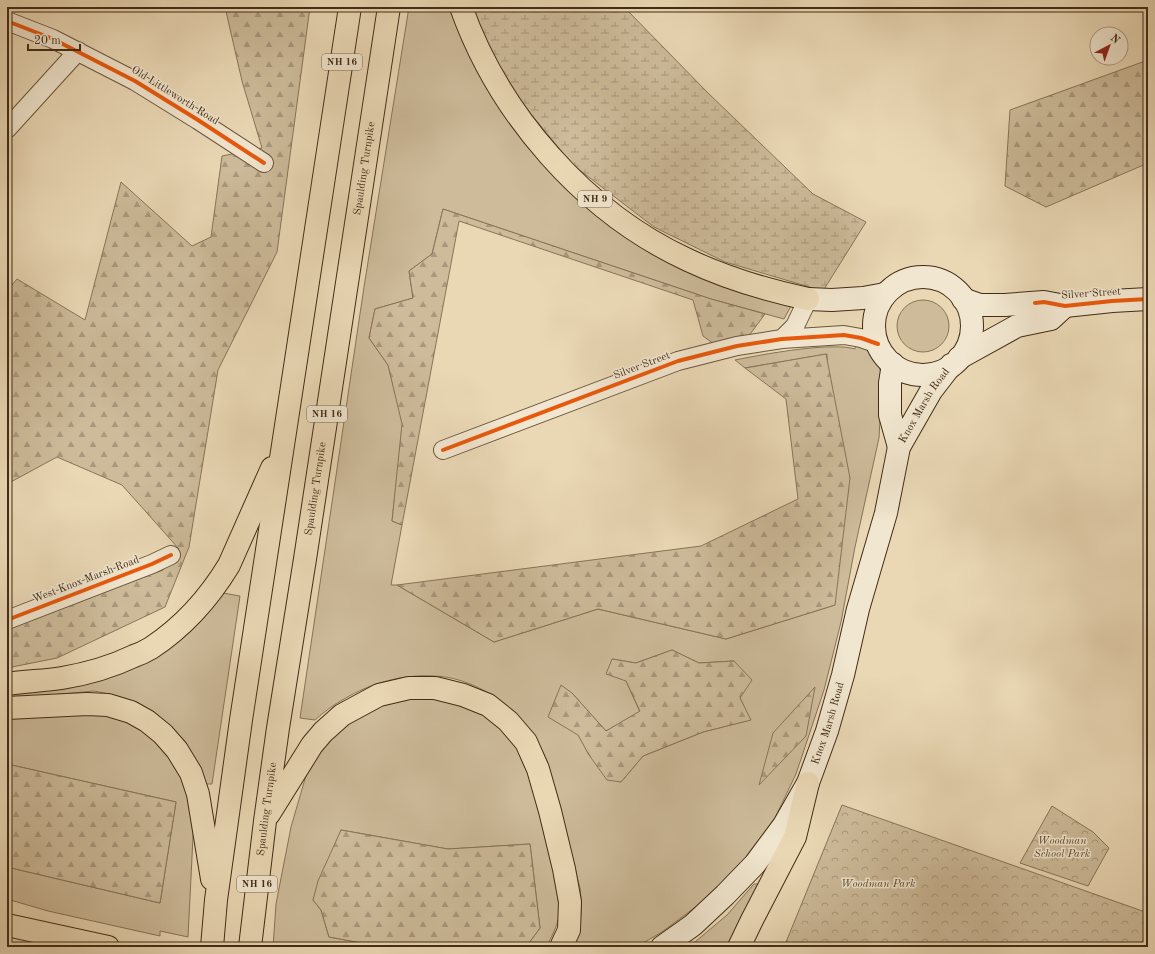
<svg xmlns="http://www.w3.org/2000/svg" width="1155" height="954" font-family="'Old Standard TT',serif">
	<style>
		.grass { fill: #cdbb9a; stroke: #887458; fill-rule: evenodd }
		.forest { fill: url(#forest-firs); stroke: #887458 }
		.wetland { fill: url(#wetland-marsh); stroke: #887458 }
		.park { fill: url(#park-crowns); stroke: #887458 }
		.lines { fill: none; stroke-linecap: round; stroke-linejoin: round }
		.street-casing { stroke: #6c573e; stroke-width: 20 }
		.secondary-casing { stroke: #422c16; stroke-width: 24 }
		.primary-casing { stroke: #422c16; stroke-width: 24 }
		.highway-casing { stroke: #422c16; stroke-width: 24 }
		.street { stroke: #f1e6cf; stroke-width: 18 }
		.secondary { stroke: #f1e6cf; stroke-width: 22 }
		.primary { stroke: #ead8b5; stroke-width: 22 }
		.highway { stroke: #ead8b5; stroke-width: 22 }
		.cycleway-casing { stroke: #f1e6cf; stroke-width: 6 }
		.cycleway { stroke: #e8590c; stroke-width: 4 }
		.labels { text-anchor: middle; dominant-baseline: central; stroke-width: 3; stroke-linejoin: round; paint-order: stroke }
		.shield { fill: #f1e6cf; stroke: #76644e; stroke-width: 1 }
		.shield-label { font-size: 10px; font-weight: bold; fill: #422c16 }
		.street-label { font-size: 11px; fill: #422c16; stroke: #f1e6cf }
		.park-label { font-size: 11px; font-style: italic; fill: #5e4930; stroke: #f1e6cf }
	</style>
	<defs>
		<pattern id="forest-firs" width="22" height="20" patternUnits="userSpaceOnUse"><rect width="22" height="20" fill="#cdbb9a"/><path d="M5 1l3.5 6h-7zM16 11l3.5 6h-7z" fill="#a8987d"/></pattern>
		<pattern id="wetland-marsh" width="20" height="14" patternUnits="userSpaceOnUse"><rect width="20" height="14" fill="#cdbb9a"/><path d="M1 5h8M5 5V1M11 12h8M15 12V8" fill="none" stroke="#a8987d"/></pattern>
		<pattern id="park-crowns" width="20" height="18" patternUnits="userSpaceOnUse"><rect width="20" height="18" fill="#cdbb9a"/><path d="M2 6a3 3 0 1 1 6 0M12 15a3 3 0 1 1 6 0" fill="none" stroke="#a8987d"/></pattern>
	</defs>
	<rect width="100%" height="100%" fill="#ead8b5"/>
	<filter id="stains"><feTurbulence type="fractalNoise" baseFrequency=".005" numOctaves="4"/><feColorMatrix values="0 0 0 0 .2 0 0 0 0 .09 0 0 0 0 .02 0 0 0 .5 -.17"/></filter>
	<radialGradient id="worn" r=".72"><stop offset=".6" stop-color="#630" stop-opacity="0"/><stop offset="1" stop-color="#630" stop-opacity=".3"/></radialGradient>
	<path class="grass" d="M409,7H452L556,175L791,306L784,319L711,299L443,209L432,254L409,271L413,298L375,309L369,338L388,365L403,424L392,521L402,525L391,585H397L494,642L598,609L726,639L835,605L827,354L745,368L735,360C765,354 794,349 824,347C835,347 844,346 855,349L856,343L869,350L878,359L882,380L879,438L855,547L841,622L824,690L796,774L773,822L746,858L717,891L662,932L636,947H572C581,926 583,911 580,888L547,761C542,751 538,741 531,732C510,702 471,677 434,676C403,674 371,683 344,699C333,705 324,712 315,720L300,718L364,287ZM672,650L699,663L734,661L740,698L750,720L703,732L643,756L621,782L589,755L578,734L572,693L606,731L640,712L626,681L612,659L636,663Z
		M897 326a26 26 0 1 1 52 0a26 26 0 1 1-52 0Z
		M223,593L240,596L212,784H203L174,730L163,720L138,703L124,698L109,694L94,691L7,699V690L73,683Z
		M423,696L476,709L498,725L515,744L531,775L562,901C560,918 555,932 546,947H526L540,928L530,844L448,849L341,830L313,900L321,910L329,937L384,947H273L276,904L291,827L307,772L315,757L336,731L374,706Z
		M113,712L173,750L194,817L188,937L160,931V936L48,911L7,899V867L160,903L176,802L7,764V715Z
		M754,884H763L732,947H689L727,915Z"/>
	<path class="forest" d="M225,7H310L277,252L218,370L189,547L165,607L57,658L7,668V630L163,570L179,549L122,485L57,457L7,484V291L17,279L85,320L121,182L192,246L211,237L222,156L262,148L242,81Z
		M1148,60V163L1046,207L1005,186L1010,110Z
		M443,209L711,299L765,314L748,337L714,344L703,336L693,300L459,221L402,525L392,521L402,424L388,365L369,338L375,309L413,298L409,271L432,254Z
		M826,354L850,478L835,605L726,639L598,609L494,642L397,585L701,546L798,499L786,399L745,368Z
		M672,650L699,663L734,661L752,680L740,698L751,720L703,732L643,756L621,782L607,780L589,755L578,735L548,717L561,685L572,693L606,731L640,711L626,681L606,674L612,659L636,663Z
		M815,687L806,736L759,785L773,733Z
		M7,764L176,802L160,903L7,867Z
		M341,830L448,849L530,844L540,928L526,947H384L329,937L321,910L313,900L318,881Z"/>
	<path class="wetland" d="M470,7H625V8L707,92L813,194L866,222L823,291L725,262L654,227L573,165L521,102L502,74Z"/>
	<path class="park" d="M842,805L1148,913V947H784Z
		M1052,806L1093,832L1109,848L1088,886L1020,863Z"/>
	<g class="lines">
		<defs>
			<path id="street" d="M7,21L53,39L135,81L198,120L264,163
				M7,129L78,51
				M782,339L795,326L808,299
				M443,450L678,361L737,346L782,339L844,335L861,338L878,344
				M7,620L152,564L171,555"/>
			<g id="secondary">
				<circle cx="923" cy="326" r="49"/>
				<path d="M808,299L832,300L863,298L885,294"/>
				<path d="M963,299L980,305H1005L1044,302L1065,306L1112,301L1148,299"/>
				<path d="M959,358L1017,326L1051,319L1065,306"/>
				<path d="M893,364L890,383V415L899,447"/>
				<path id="s1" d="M662,947L693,925L725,895L755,864L784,825L808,783L827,731L843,675L858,609L886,513L899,447L931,391L951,365"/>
			</g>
			<path id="primary" d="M7,925L108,947"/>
			<g id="highway">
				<path d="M461,7C499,114 584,212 688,260C726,278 766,290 808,299"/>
				<path d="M7,684C25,681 43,681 62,678C86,674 111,667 134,656C140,654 146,651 151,648C183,627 209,598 229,565L272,468"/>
				<path d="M7,708L87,704L108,705L131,712L147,721L163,734L177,750L191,773L198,794L212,879"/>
				<path d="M269,814L312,745L323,732L342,715L379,695L409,688H435L463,695L488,705L508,721L526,742L538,769L550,811L564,869L570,902L569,930L561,947"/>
				<path d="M48,947L79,941"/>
				<path d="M212,947L216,900L241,720L350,7"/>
				<path id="s2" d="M250,947L265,821L278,728L305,559L389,7"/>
				<path d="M739,947L752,920L795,837L808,783"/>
			</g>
		</defs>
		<use href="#street" class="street-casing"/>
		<use href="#secondary" class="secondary-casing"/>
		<use href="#primary" class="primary-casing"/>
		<use href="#highway" class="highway-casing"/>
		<use href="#street" class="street"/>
		<use href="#secondary" class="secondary"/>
		<use href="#primary" class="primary"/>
		<use href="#highway" class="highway"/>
		<defs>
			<path id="cycleway" d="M7,21L53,39L135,81L198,120L264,163
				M1035,303L1044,302L1065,306L1112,301L1148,299
				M443,450L678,361L737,346L782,339L844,335L861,338L878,344
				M7,620L152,564L171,555"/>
		</defs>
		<use href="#cycleway" class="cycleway-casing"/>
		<use href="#cycleway" class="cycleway"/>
	</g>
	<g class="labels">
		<g class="shield">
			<rect x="322" y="54" width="40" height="16" rx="3"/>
			<rect x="578" y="191" width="34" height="16" rx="3"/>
			<rect x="307" y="406" width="40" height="16" rx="3"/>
			<rect x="237" y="876" width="40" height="16" rx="3"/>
		</g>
		<g class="shield-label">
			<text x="342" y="62">NH 16</text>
			<text x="595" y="199">NH 9</text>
			<text x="327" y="414">NH 16</text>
			<text x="257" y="884">NH 16</text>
		</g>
		<g class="street-label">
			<text transform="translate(175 96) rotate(32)">Old Littleworth Road</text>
			<text stroke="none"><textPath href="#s2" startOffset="787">Spaulding Turnpike</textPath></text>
			<text transform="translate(1091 294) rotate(-4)">Silver Street</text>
			<text transform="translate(642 366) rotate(-21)">Silver Street</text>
			<text stroke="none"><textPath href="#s1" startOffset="619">Knox Marsh Road</textPath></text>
			<text stroke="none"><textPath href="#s2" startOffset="463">Spaulding Turnpike</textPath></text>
			<text transform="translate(86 580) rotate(-21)">West Knox Marsh Road</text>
			<text stroke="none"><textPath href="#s1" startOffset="285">Knox Marsh Road</textPath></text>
			<text stroke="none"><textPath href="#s2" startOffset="139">Spaulding Turnpike</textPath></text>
		</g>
		<g class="park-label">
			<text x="1062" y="841">Woodman<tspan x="1062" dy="13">School Park</tspan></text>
			<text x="878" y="884">Woodman Park</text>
		</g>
	</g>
	<rect width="1155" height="954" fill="none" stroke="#ead8b5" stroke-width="24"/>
	<rect x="8" y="8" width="1139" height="938" fill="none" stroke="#422c16" stroke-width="2"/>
	<rect x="12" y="12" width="1131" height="930" fill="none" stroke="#422c16"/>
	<g transform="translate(1109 46) rotate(41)"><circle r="19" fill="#f1e6cf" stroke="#ab9c85"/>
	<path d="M0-3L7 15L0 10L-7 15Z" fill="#8f2418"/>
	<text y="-6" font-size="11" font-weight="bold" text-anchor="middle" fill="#422c16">N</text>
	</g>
	<path d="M28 44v6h52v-6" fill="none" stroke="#422c16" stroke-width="2"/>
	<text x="34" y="44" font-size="12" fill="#422c16" stroke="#f1e6cf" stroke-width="3" paint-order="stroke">20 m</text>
	<rect width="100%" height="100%" filter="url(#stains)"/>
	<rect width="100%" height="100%" fill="url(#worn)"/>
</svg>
